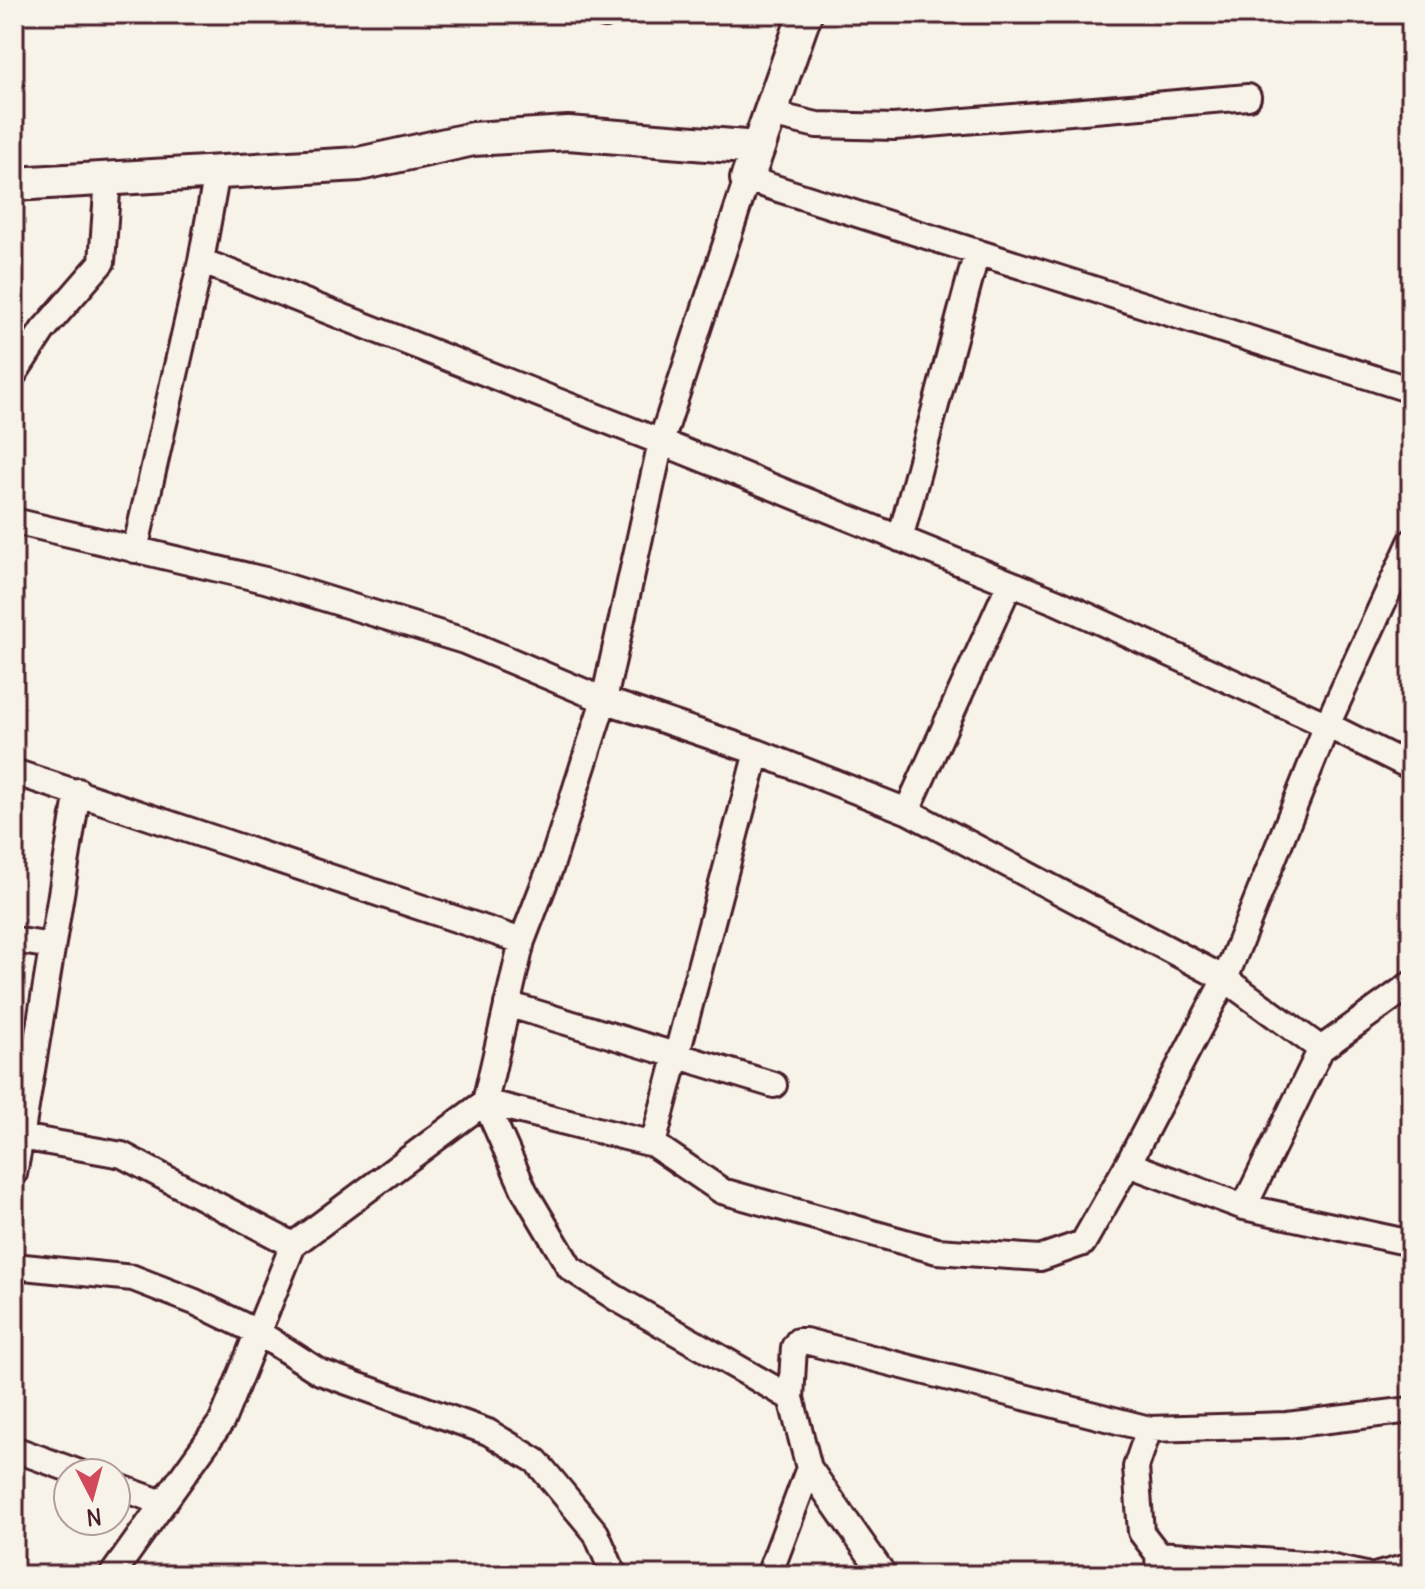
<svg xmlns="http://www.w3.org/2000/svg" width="1425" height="1589" font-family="Delius,sans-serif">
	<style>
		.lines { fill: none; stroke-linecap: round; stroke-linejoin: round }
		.street-casing { stroke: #4a1f2b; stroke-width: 30 }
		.secondary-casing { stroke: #4a1f2b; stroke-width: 38 }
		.street { stroke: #f7f3e8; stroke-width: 24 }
		.secondary { stroke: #f7f3e8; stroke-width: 32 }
	</style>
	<rect width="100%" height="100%" fill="#f7f3e8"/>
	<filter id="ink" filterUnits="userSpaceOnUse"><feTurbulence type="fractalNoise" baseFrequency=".0125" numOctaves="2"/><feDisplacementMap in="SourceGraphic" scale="16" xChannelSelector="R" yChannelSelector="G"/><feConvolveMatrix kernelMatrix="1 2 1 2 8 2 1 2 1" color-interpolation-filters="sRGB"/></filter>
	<g filter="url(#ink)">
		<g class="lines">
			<defs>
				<path id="street" d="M602,14L605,15
					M770,114L817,125L894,127L1248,97
					M201,261L217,172
					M14,374L43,330L102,262L108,178
					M14,521L265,580L464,641L604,700L757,752L907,811L1010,583
					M900,539L977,252
					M135,550L201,261L661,442L1057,602L1327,725L1411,542
					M14,772L522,941
					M78,791L21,1137L122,1155L293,1245L485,1102L653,1144L722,1191L937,1251L1040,1258L1083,1243L1128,1164L1225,979L1321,1049
					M907,811L1225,979L1327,725L1411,767
					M14,940L52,946
					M507,1004L774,1085
					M653,1144L757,752
					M1128,1164L1244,1207L1411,1243
					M14,1174L21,1137
					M1244,1207L1321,1049L1411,984
					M14,1266L133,1278L195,1302L259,1333L320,1372L488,1432L536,1461L596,1533L614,1575
					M791,1398L794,1347L798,1341H805L1149,1429L1287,1425L1411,1410
					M1149,1429L1136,1467L1141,1532L1158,1554L1159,1575
					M14,1449L80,1473
					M116,1486L163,1503
					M1158,1554L1320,1565L1365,1575
					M112,1575L222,1421L293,1245
					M769,1575L809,1468
					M884,1575L809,1468L791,1398L616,1298L570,1268L525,1192L485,1102L522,941L551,866L604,700L661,442L747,179L1411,390
					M1378,1575L1411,1566"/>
				<path id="secondary" d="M747,179L805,14
					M14,184L359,164L473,139L568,133L758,148"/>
			</defs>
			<use href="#street" class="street-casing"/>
			<use href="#secondary" class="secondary-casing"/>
			<use href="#street" class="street"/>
			<use href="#secondary" class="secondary"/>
		</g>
	</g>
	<rect width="1425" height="1589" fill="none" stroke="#f7f3e8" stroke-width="48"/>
	<rect x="24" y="24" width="1377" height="1541" fill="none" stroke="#4a1f2b" stroke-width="3" filter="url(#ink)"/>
	<g transform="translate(92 1497) rotate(174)"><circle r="38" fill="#f7f3e8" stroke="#b29e9c" stroke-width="2"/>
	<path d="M0-6L14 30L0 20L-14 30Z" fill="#d1495b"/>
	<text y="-12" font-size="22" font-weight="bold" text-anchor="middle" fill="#4a1f2b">N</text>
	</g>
</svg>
